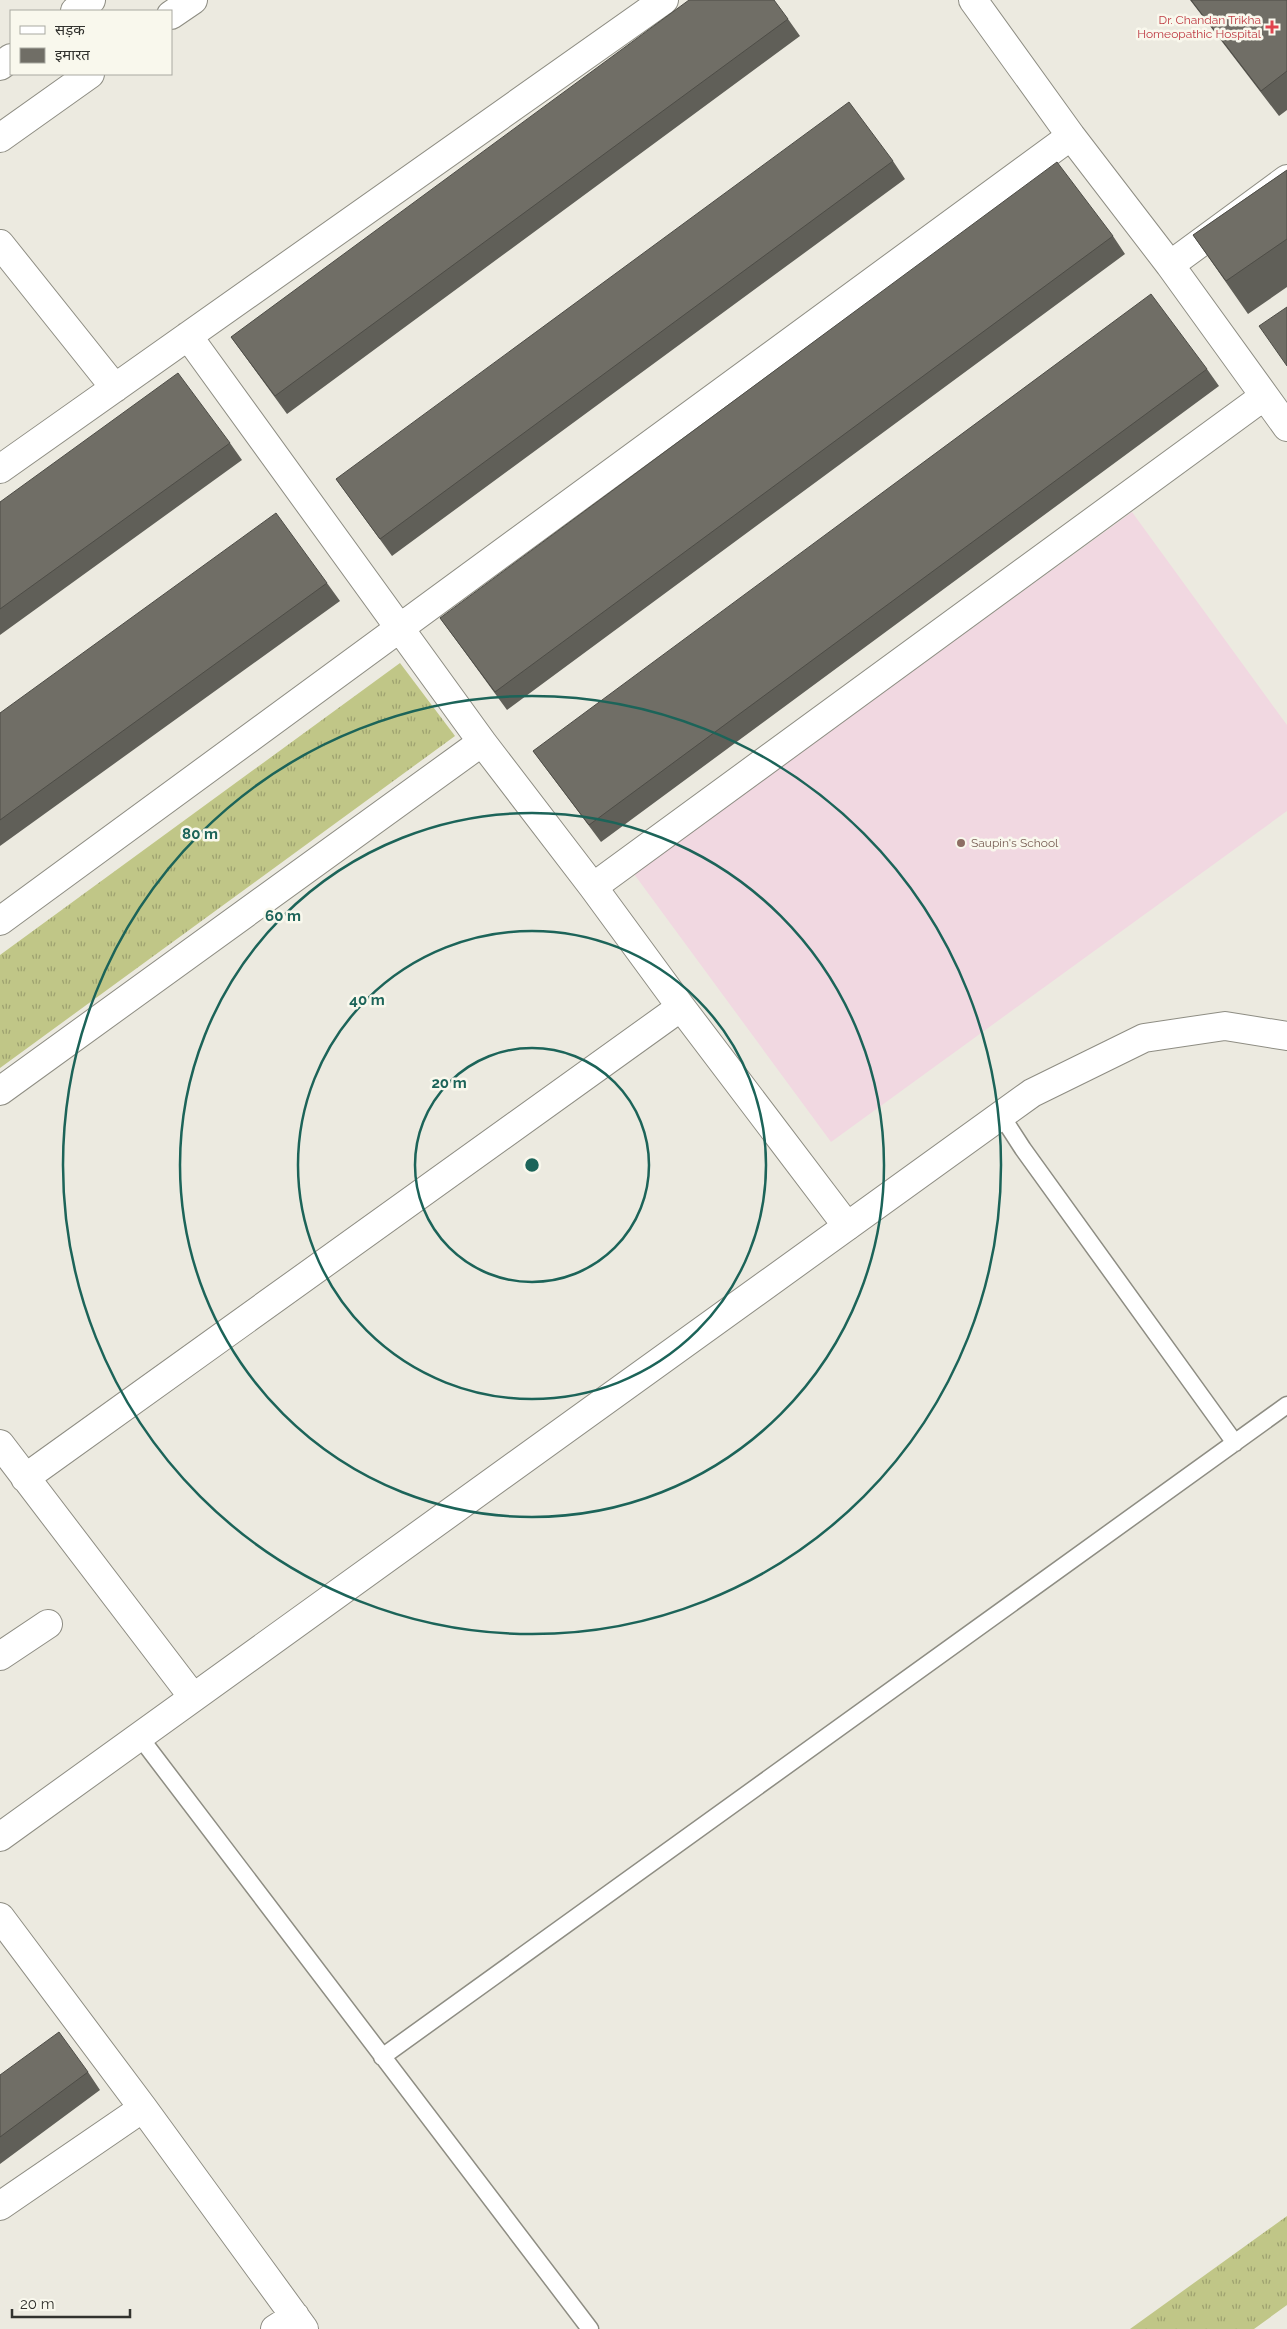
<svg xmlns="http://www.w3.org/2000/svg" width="1287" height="2329" font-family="Raleway,'Noto Sans Devanagari',sans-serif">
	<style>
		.education { fill: #f1d8e1 }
		.grass { fill: url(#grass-tufts) }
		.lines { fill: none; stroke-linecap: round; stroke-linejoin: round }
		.service-casing { stroke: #8e8d83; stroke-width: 19 }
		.minor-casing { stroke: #8e8d83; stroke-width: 30 }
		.tertiary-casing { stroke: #8e8d83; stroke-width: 30 }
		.secondary-casing { stroke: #8e8d83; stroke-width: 30 }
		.service { stroke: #fff; stroke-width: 16 }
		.minor { stroke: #fff; stroke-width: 28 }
		.tertiary { stroke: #fff; stroke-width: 28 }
		.secondary { stroke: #fff; stroke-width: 28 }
		.wall { fill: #605f58 }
		.building { fill: #706e66; stroke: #4e4d47 }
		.ring { fill: none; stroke: #1c6459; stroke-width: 2.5 }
		.health-dot { fill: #e0444e; stroke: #f9f8ed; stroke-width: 2 }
		.education-dot { fill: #8d6e63; stroke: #f9f8ed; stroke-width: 2 }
		.labels { text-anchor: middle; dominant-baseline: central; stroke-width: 5; stroke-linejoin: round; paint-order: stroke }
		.health-label { font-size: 12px; fill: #be3a42; stroke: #f9f8ed; text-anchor: end }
		.education-label { font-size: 12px; fill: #785e54; stroke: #f9f8ed; text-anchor: start }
		.centre { fill: #1c6459; stroke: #f9f8ed; stroke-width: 2.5 }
		.ring-label { font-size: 15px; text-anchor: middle; font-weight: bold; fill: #1c6459; stroke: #f9f8ed; stroke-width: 5; stroke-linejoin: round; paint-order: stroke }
	</style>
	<defs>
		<pattern id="grass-tufts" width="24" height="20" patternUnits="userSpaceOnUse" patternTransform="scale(1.25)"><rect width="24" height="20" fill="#c0c687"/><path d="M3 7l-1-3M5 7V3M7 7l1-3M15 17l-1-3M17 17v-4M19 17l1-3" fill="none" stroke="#9da16f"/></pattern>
	</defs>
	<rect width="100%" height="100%" fill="#eceae0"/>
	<path class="education" d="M1132,512L1287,725V811L831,1142L634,874Z"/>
	<path class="grass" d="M400,663L455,736L0,1068V955Z
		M1287,2216V2305L1254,2329H1130Z"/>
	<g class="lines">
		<defs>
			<path id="service" d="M1001,1115L1023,1149L1235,1443
				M139,1736L590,2329
				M382,2057L1287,1405"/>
			<path id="minor" d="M973,0L1071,136L1170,265L1287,427
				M0,244L115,388
				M1170,265L1287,179
				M188,336L482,742L593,887L681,1007L847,1226
				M0,469L664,0
				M593,887L1263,397
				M0,921L1071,136
				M0,1091L482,742
				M0,1444L193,1697
				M25,1478L681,1007
				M0,1656L48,1624
				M0,1917L143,2108L304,2329
				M0,2206L143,2108
				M275,2329L295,2316"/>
			<path id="tertiary" d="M0,1837L1032,1093L1144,1038L1225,1026L1287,1036"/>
			<path id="secondary" d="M75,11L91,0
				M171,15L193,0
				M0,66L11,58
				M0,138L90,74"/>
		</defs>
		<use href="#service" class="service-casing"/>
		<use href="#minor" class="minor-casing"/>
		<use href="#tertiary" class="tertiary-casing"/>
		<use href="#secondary" class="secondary-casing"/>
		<use href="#service" class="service"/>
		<use href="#minor" class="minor"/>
		<use href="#tertiary" class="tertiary"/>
		<use href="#secondary" class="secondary"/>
	</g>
	<path class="wall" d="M1190,0H1287V110L1279,116Z
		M788,19L800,36L287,414L231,337Z
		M893,161L905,179L392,556L336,479Z
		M1287,170V287L1248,314L1193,235Z
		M1113,236L1125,254L507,710L440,618Z
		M1207,369L1219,386L601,842L533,751Z
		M230,443L242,460L0,635V502Z
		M327,583L340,601L0,846V713Z
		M88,2072L100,2090L0,2164V2075Z"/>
	<path class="building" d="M689,0H774L788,19L275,396L231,337Z
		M1191,0H1287V71L1261,91Z
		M849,102L893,161L380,539L336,479Z
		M1057,162L1113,236L495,692L440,618Z
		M1287,170V239L1226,281L1193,235Z
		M1151,294L1207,369L589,825L533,751Z
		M1287,307V366L1259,326Z
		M178,373L230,443L0,609V502Z
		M276,513L327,583L0,820V713Z
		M59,2032L88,2072L0,2137V2075Z"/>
	<g class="ring">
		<circle cx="532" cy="1165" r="117"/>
		<circle cx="532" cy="1165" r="234"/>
		<circle cx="532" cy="1165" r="352"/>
		<circle cx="532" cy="1165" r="469"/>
	</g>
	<path class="health-dot" d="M1269.5 19.5h5v5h5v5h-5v5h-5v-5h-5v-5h5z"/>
	<circle class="education-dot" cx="961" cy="843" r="5"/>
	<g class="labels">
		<g class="health-label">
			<text x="1261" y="20">Dr. Chandan Trikha<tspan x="1261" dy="14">Homeopathic Hospital</tspan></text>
		</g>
		<g class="education-label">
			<text x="971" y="843">Saupin's School</text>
		</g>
	</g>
	<circle cx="532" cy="1165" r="8" class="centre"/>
	<g class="ring-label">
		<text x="200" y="839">80 m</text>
		<text x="283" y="921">60 m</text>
		<text x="367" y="1005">40 m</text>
		<text x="449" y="1088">20 m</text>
	</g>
	<rect x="10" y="10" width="162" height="65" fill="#f9f8ed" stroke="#a9a9a1"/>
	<rect x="20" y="26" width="25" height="8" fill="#ffffff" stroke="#a9a9a1"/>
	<text x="55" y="35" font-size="15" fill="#32322e">सड़क</text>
	<rect x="20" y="48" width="25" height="15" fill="#706e66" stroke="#a9a9a1"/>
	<text x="55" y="60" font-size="15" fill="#32322e">इमारत</text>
	<path d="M12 2309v8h118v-8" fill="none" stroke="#32322e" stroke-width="2.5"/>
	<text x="20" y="2309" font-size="15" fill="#32322e" stroke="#f9f8ed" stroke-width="4" paint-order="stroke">20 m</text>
</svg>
